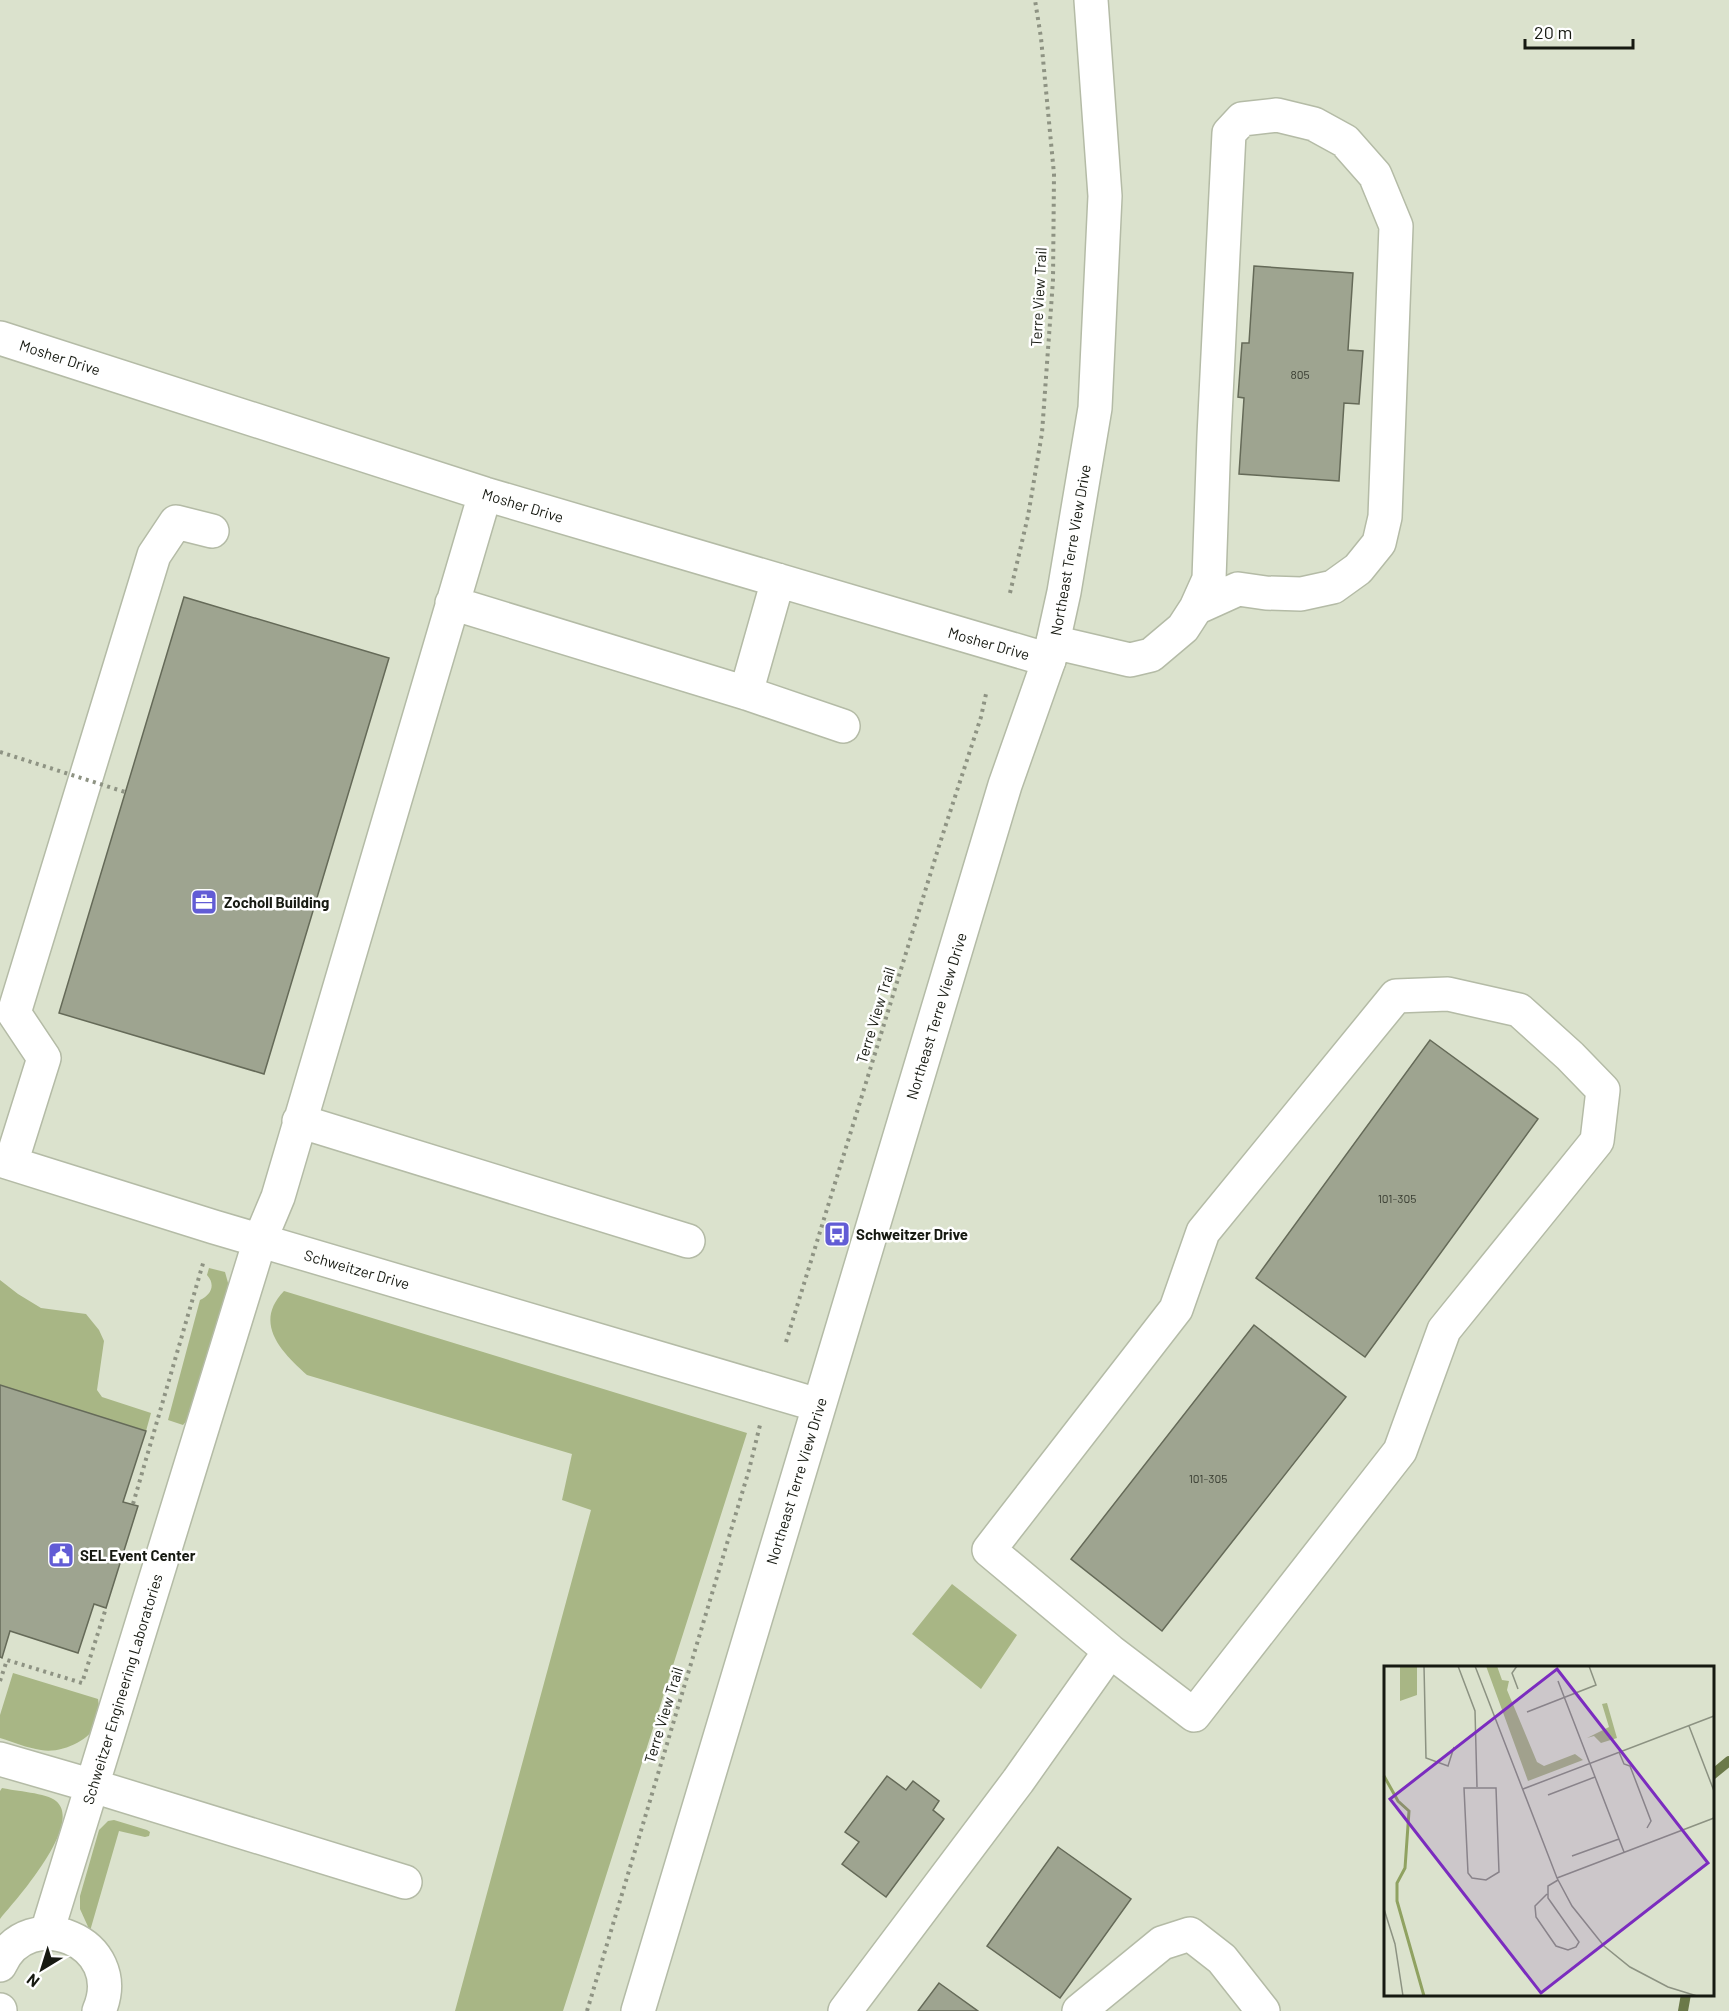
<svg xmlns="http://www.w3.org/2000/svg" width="1729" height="2011" font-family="Barlow,sans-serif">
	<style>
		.green { fill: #a8b685 }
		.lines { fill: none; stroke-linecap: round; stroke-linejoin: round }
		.stream { stroke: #6b7949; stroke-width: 10 }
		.building { fill: #9ea490; stroke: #656a58; stroke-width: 1.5 }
		.minor-casing { stroke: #b4bba6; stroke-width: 36 }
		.major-casing { stroke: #b4bba6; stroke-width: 36 }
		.path { stroke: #8e9383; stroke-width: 4; stroke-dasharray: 3 4.5; stroke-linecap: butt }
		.minor { stroke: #fff; stroke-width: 33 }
		.major { stroke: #fff; stroke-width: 33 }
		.path-bridge { stroke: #8e9383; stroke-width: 4; stroke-dasharray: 3 4.5; stroke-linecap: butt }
		.labels { text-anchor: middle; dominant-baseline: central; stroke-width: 5; stroke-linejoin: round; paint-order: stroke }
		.number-label { font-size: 12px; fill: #383c31 }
		.street-label { font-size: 15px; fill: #161911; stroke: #fff }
		.poi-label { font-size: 15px; font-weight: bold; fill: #161911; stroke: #fff; text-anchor: start }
		.inset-river { fill: none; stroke: #90a261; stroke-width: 3 }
		.inset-road { fill: none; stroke: #8c9282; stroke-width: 1.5 }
		.view { fill: #7b2cbf; fill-opacity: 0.15; stroke: #7b2cbf; stroke-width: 3 }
		.inset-edge { fill: none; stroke: #161911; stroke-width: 3 }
	</style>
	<rect width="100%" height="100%" fill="#dbe2cd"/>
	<path class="green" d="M209,1268L225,1272L230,1290L189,1418L183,1425L168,1420L200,1300C211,1295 216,1285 207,1275Z
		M0,1280L18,1294L41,1308L86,1314L99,1330L104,1341L97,1390L102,1397L151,1413L146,1431L0,1385Z
		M284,1291L747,1433L563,2011H455L591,1510L562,1500L572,1454L307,1375C281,1352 253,1323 284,1291Z
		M952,1584L1017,1635L981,1689L912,1634Z
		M13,1673L98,1699C99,1707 101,1715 97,1723C90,1741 60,1754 41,1750C27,1748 13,1742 0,1738V1715Z
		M2,1788C15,1791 47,1793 56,1801C84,1824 16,1900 0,1919V1791Z
		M114,1820L147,1830L150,1832L149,1836L145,1837L119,1831L90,1931L80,1909V1896L99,1830L108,1821Z"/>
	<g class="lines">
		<path class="stream" d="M1712,1775L1729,1761
			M1683,2011L1686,1994"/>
	</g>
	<path class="building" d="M1254,266L1353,273L1348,350L1363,351L1359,404L1344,403L1339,481L1239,474L1244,398L1238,397L1242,343H1249Z
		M184,597L389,658L264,1074L59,1013Z
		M1430,1040L1538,1119L1365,1357L1256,1278Z
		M1254,1325L1346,1397L1162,1631L1071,1559Z
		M0,1385L146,1431L123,1502L138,1506L106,1608L94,1604L78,1653L10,1631L2,1658L0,1657Z
		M887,1776L906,1790L913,1781L939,1801L933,1810L944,1819L886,1897L842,1864L859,1842L845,1832Z
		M1058,1847L1131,1899L1060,1998L987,1946Z
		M939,1983L978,2011H918Z"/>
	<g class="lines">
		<defs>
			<path id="minor" d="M0,338L485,494L1049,660
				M452,603L746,693L843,726
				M1053,642L1130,660L1151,655L1183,628L1196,608L1209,579L1214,436L1229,133L1242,119L1277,115L1314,124L1345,141L1375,175L1396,226L1385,517L1379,543L1358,569L1333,587L1301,594L1266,593L1238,589L1196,608
				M746,693L778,580
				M1448,994L1519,1010L1570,1056L1603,1090L1597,1141L1444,1330L1400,1451L1194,1715L1110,1651L989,1550L1176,1309L1203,1232L1396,996Z
				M299,1121L688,1241
				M0,1160L214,1227L818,1405
				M11,1163L44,1058L14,1013L154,555L176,522L212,531
				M0,1759L93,1786L405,1882
				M47,1932L260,1240L278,1197L485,494
				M0,1965C27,1902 129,1941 99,2011
				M0,2010V2011
				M845,2011L1018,1781L1110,1651
				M1079,2011L1162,1943L1190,1934L1222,1959L1263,2011"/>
			<path id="major" d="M638,2011L1005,785L1049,660L1064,592L1095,408L1105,196L1091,0"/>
		</defs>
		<use href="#minor" class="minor-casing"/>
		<use href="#major" class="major-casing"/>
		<path class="path" d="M1010,593L1028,516L1042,433L1053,280L1054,174L1041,38L1035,0
			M786,1342L939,846L981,717L986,694
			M133,1504L204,1260
			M0,1681L7,1660L82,1683L106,1608
			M587,2011L749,1470L760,1425"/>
		<use href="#minor" class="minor"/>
		<use href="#major" class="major"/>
		<path class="path-bridge" d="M0,752L125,792"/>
	</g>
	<defs>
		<symbol id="office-square" viewBox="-11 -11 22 22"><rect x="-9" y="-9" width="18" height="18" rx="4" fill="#625cd5" stroke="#fff"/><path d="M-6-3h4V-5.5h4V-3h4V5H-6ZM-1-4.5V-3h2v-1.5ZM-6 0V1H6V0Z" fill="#fff"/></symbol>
		<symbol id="bus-square" viewBox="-11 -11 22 22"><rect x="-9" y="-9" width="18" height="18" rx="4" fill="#625cd5" stroke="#fff"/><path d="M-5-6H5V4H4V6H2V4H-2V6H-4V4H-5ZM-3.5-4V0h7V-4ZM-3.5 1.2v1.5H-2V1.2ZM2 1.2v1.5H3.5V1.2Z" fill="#fff"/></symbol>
		<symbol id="civic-square" viewBox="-11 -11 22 22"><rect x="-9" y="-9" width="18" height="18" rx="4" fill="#625cd5" stroke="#fff"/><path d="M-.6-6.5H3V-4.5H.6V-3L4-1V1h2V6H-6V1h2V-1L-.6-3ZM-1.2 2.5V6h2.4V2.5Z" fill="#fff"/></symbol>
	</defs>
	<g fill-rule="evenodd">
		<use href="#office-square" x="189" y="887" width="30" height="30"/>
		<use href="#bus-square" x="822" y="1219" width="30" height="30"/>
		<use href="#civic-square" x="46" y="1540" width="30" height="30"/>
	</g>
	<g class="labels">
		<g class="number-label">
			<text x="1300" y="374">805</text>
			<text x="1397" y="1198">101-305</text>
			<text x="1208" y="1478">101-305</text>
		</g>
		<g class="street-label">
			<text transform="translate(1038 297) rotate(-87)">Terre View Trail</text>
			<text transform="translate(60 357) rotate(18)">Mosher Drive</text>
			<text transform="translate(523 505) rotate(17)">Mosher Drive</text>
			<text transform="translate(1070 550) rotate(-80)">Northeast Terre View Drive</text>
			<text transform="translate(989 643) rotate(16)">Mosher Drive</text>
			<text transform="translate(875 1015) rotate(-73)">Terre View Trail</text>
			<text transform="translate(936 1016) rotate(-73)">Northeast Terre View Drive</text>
			<text transform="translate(357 1269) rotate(16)">Schweitzer Drive</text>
			<text transform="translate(796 1481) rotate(-73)">Northeast Terre View Drive</text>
			<text transform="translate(122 1689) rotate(-73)">Schweitzer Engineering Laboratories</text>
			<text transform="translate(663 1715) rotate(-73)">Terre View Trail</text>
		</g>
		<g class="poi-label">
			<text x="224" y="902">Zocholl Building</text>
			<text x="856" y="1234">Schweitzer Drive</text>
			<text x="80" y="1555">SEL Event Center</text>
		</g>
	</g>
	<g transform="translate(1384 1666)">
		<rect width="330" height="330" fill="#dbe2cd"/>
		<path d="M16,0H33V29L16,35ZM102,0H113L118,14L125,15L123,24L153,96L160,100L191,88L199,94L144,115ZM223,37L233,72L217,77L210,70L203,72L225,61L218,38Z" fill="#a8b685"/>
		<path class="inset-river" d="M0,110L14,135L25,145L21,202L13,217V235L40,330"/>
		<path class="inset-road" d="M40,0L42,92L64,100L70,81M74,0L91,45L93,121M91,0L173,212L188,240L220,280L246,301L284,321L313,330M133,0L128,7L134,23M174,15L240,186M143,46L212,19L205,0M305,60L330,125M235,86L240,98L246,100L267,155L263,162M80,122H112L115,206L102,214L88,212L84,207ZM139,123L330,50M164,129L211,111M188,190L235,173M173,212L330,152M163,228L151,240L152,251L172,280L184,284L192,281L195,276L164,232V220L174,214M0,243L11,278L19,330"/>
		<path class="view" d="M173,3L324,197L157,327L6,133Z"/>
		<rect width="330" height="330" class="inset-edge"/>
	</g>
	<g transform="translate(42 1969) rotate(218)" stroke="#ffffff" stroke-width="4.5" paint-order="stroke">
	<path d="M0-4.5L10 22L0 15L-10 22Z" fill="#161911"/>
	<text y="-9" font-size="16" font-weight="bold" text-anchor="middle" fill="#161911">N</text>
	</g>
	<path d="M1525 39v9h108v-9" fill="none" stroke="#161911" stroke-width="3"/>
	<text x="1534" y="39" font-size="18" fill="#161911" stroke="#ffffff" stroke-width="4.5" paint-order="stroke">20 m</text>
</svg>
